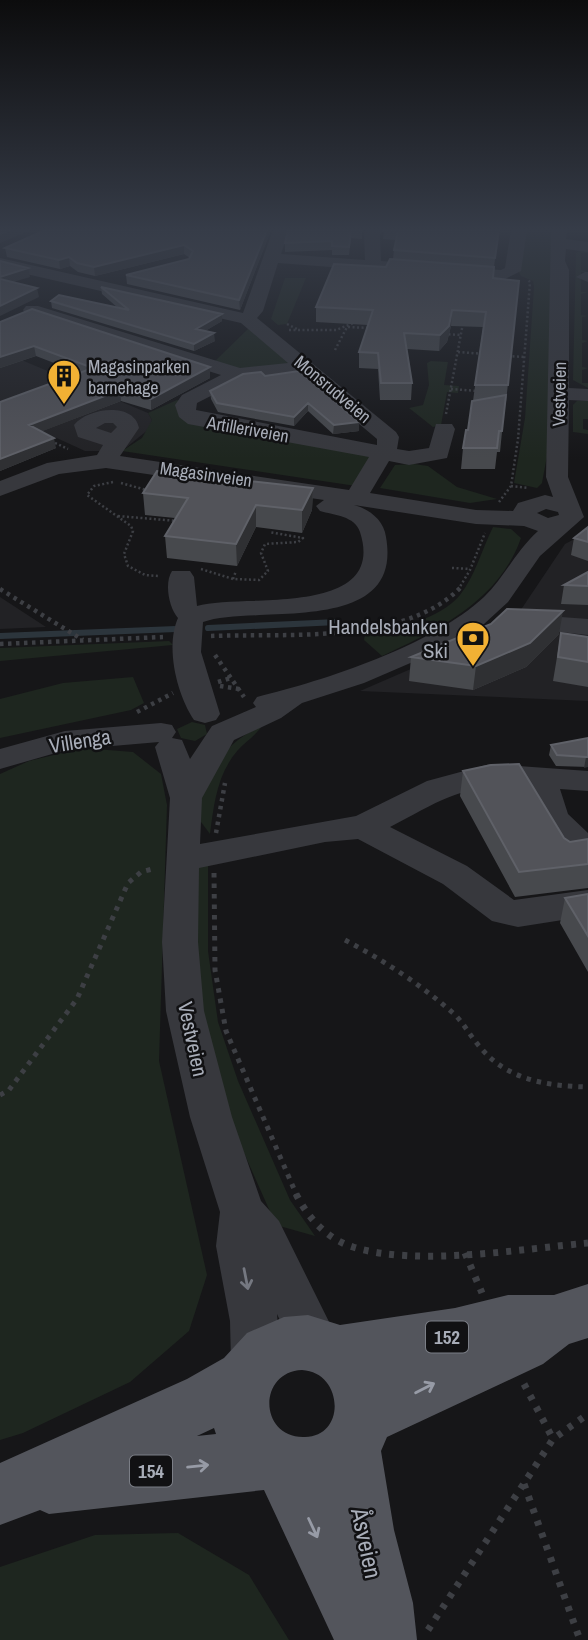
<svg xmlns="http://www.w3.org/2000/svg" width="588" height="1640" font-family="'Archivo Narrow',sans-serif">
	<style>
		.built { fill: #222225 }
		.green { fill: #1e261f }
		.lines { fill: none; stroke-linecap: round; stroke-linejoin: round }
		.stream { stroke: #2c353c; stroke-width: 6 }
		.path-far3 { stroke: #3d3f44; stroke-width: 2.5; stroke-dasharray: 2 2.5; stroke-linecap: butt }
		.path-far2 { stroke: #3d3f44; stroke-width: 4.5; stroke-dasharray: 3.5 4.5; stroke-linecap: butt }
		.path-far1 { stroke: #3d3f44; stroke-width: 5; stroke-dasharray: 4.5 6; stroke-linecap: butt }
		.path { stroke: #3d3f44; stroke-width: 7; stroke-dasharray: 5 8; stroke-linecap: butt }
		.minor { fill: #37383d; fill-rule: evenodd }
		.major { fill: #53555c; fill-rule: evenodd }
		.wall { fill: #47494d }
		.shaded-wall { fill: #2f3033 }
		.building { fill: #525359; stroke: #5f6168; stroke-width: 2 }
		.oneway { stroke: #757881 }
		.oneway2 { stroke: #979ba6 }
		.labels { text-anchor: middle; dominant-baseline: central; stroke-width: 5; stroke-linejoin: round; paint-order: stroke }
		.far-poi-label { font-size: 18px; fill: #a8adb8; stroke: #111113; text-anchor: start }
		.far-street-label { font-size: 18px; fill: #a8adb8; stroke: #111113 }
		.shield { fill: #111113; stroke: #7b7e86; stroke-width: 2 }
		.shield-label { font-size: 19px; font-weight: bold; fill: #a8adb8 }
		.poi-label { font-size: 21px; fill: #a8adb8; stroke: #111113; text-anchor: end }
		.street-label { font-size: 21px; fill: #a8adb8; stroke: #111113 }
		.near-street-label { font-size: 24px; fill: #a8adb8; stroke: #111113 }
	</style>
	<rect width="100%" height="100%" fill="#161618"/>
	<path class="built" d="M0,351L148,413L152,420L149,429L122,451H85L0,412Z
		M588,532V701L360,691L510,626L565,544Z
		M0,597L46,627L0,629Z"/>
	<path class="green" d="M523,230H555L547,456L542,483L537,488L514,483L525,418L534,287L533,281L521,276L518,271Z
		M582,250H588V253H581V270L588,272H581V292H588L581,294V315L588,316L582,317V340L588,341L582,343V367L588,368L582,370V383H588V388L573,380L576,253Z
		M285,278H306L287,324L278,325L271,319Z
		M251,326L293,363L249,371L212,364Z
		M431,361L448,362L444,385L459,386L458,393L447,392L441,425L433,427L409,408L423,405L429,385L427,363Z
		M177,400L182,402L179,410L372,457L356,486L122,451L142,438L152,420L148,413Z
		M577,401H588V419H583V429L588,430V434L573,432V405Z
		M414,464L428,466L457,487L497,499L470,503L380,488L395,465Z
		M493,527L511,529L521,538C499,601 438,630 382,656L364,640L365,634C394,631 441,618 460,595C475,576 482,549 493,527Z
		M169,641L173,645L0,661V648Z
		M133,677L144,703L131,710L0,738V699L63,683Z
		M192,722L205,725L207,734L195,741L181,738L177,729Z
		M262,726C255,736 245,742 238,750C217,774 214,804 210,834L198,818C202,777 223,742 262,726Z
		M83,748L133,752L161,774L167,805L159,1061L207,1275L189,1331L130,1382L23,1433L0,1440V774L29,761Z
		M208,860V951L218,1022L238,1081L290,1200L315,1236L276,1225L229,1119L195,981L198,866Z
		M178,1533L249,1575L289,1640H0V1567L95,1535Z"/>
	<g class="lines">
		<path class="stream" d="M208,628L338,622
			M0,636L176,629"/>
		<path class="path-far3" d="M287,324L297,329
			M289,330H336L356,322
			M444,334L461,335
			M335,350L347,327L372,328
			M458,352L485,354
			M508,356L524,357
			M451,389L478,391
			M446,414L463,323
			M51,441L68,449
			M113,482L94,486L87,495L131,526L133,531L124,554L128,566L145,575L158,576
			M121,483L150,491
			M511,486L528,488
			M499,502L511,486L518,439L530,282L527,279
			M118,516L177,521
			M452,568L470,569
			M201,569L233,579L259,580L268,571L261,553L265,544L298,542L303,538L269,532
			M233,579L236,571
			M458,590L470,570L485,533"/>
		<path class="path-far2" d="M0,589L83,640
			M211,636C285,633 404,645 460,588
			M0,644L163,637
			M215,655L244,697
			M218,682L231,678
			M220,686L239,689
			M137,712L173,693
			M216,833L225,783"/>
		<path class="path-far1" d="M214,873L215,970L226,1031L297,1196
			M345,940C383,960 420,984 453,1013C464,1023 470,1036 480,1047C507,1080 547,1086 588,1087
			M0,1095L9,1090L77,999L128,883L141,872L156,868"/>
		<path class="path" d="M296,1194C308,1218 327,1239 353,1247C417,1267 520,1249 588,1243
			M465,1253L482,1293
			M524,1384L553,1439
			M524,1484L580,1640
			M428,1630L553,1439L588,1414"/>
		<path class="minor" d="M273,230H289L281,254L365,260L364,233L367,230H384L380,235L381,261L501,270L505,268L511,230H527L521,271L503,280L278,263L263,311L257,318L396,432L399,437L397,449L409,451L429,448L436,424H452L455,429L447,458L409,465L389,461L370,493L476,510L513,511L518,503L545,495L553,497L546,477L551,230H567L566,239L588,242V252L566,249L565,261L569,270V388L588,389V401L569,400L568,477L584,517L540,556L508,602L484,624L429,655L364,683L302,703L281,718L234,740L202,798L200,844L356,816L427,781L490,764L588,771V791L560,789L568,814L588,833V859C555,849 532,822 527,787C465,782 443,799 390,827L467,866L514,900L588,890V916L518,927L492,921L443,884L358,839L325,842L199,868L198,942L204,1011L232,1117L261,1201L279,1221L339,1342L332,1359L315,1366L298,1359L277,1314L281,1362L273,1379L256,1387L239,1379L231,1362L230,1321L216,1246L220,1212L190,1117L166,1011L162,942L170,798L155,747L159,742L66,750L0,769V749L65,731L161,723L172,725L176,732L172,738L182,740L190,759L212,726L256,707L253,703L257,697C326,680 431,646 484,597C504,578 515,552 538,531L524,526L476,524L354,505C369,509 384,520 386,537C404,638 255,604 203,622L201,652L220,714L216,720L205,723L194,720C177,695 165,647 178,618C169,608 164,583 172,571H190L194,577L197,606C240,593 388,619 360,532C355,516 334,515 320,511L316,506L324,500L106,468L59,474L0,496V481L47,463L97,455L103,445L78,437L74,425C87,408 134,401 139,428L120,456L349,490L369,457L188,424L179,417L175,405L182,395L221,375L26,314L23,310L26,306H38L240,368L288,363L241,323L0,268V258L243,313ZM300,374L377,439V445L196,410L197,403L244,379ZM105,423H113L117,427L111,433L96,428ZM546,509L558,512L559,515L548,518L537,513Z
			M585,272H588V282L576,277Z
			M561,617L588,619V635L551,631L547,625L551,619Z"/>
		<path class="major" d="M588,1284V1338L569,1344L543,1364L387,1437L381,1451L394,1530L413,1603L417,1640H334L264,1490L49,1514L40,1510L0,1525V1463L187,1379L224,1358L247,1333L284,1317L308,1315L340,1325L455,1308L508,1295H554ZM302,1370C343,1372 347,1436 305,1437C259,1439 257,1372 302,1370ZM214,1428L216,1434L197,1436Z"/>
	</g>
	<path class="wall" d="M271,230L240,310L127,284L126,275L189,259L190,258L184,254L95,276L78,272L70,266L60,269L7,257L5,248Z
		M288,230H364L362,231V239L351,238L349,255H332V250L285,252V243Z
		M384,230H499L494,267L393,259L394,250L396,240L383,239Z
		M493,278L519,281L506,402H505L500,452H497L495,469H461L463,448L468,430L473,401L483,327L451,326L447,342L439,351L407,349L412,383L411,400H380L378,369L359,368V352L368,325L316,322V307Z
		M101,287L222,321L205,331L215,341L194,351L52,308L51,301L118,308L102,294Z
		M0,322L210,378L151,410L121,401L42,431L56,448L0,471V402L80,373L36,356L0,368Z
		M265,376L359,431L333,434L308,411L294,426L218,412L211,399L210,391Z
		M313,488L312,510L302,533L256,527L237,566L167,558L165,536L175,518L145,515L143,493Z
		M574,538L588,542V561L571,555Z
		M588,572V605L561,604L564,585Z
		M561,633L588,637V687L553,681Z
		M559,634L526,667L473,690L409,681L411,657Z
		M588,738V767L556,766L549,755L551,745Z
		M463,771L570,842L588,839V888L515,897L460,796Z
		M588,894V972L560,923L565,898Z"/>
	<path class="shaded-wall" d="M10,230H31L0,243V234Z
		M267,230H271L240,310L239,300Z
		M184,245V254L95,276L94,267Z
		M69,257L70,266L60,269L59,260Z
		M28,268L30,277L0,286V277Z
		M37,288L39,297L0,316V306Z
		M452,310L451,326L447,342L439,351L440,335Z
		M222,314V321L197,336L196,329Z
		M214,333L215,341L194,351V344Z
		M34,346L36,356L0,368V357Z
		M210,367V378L151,410V399Z
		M120,390L121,401L30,436L29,425Z
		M308,403V411L294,426V417Z
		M359,422V431L333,434L334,425Z
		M54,438L56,448L0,471V459Z
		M313,488L312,510L302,533V510Z
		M256,505V527L237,566L236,544Z
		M563,611L559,634L526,667L473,690L476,666Z
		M586,757H588V767L584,768Z"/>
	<path class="building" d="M0,230H10L0,234Z
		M45,230H267L239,300L126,275L189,259L193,251L184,245L94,267L77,263L69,257L59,260L5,248Z
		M288,230H362H351L349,247L332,246V241L285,243Z
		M384,230H499L495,258L394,250L398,231H383Z
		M390,259L494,267L493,278L519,281L508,385H475L486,312L452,310L449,326L440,335L404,333L412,383H381L378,353L359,352L373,310L316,307L334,264L386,267Z
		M0,261L28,268L0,277Z
		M0,279L37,288L0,306Z
		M101,287L222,314L196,329L214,333L194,344L51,301L59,295L129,310Z
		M32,309L210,367L151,399L120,390L29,425L54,438L0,459V402L93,368L34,346L0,357V322Z
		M299,371L359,422L334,425L308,403L294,417L217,403L210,391L243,374L261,372L265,376Z
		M506,395L502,431H499L497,448H463L466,430H468L472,401Z
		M157,471L313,488L302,510L256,505L236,544L165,536L188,498L143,493Z
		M588,527V542L574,538Z
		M588,572V586L564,585Z
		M507,609L563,611L530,643L476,666L411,657L491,624Z
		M561,633L588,637V662L558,657Z
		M588,738V757H586L557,755L551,745Z
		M519,764L564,838L570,842L588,839V864L519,872L463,771L491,765Z
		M588,894V936L565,898Z"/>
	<defs><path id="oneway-shaft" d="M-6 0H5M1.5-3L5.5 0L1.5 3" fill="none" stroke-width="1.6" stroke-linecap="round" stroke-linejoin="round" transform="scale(1.75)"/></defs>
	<use class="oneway" href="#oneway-shaft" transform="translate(246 1279) rotate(79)"/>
	<g class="oneway2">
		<use href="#oneway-shaft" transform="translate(425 1388) rotate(-27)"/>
		<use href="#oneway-shaft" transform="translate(198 1466) rotate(-6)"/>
		<use href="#oneway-shaft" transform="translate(313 1528) rotate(65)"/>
	</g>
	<linearGradient id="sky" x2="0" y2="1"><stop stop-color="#0c0c0d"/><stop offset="0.5" stop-color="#363c48"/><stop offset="1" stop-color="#363c48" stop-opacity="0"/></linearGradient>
	<rect width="588" height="459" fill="url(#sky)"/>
	<defs>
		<symbol id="building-pin" viewBox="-11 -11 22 30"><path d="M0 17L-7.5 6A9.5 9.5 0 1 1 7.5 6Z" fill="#f2b134" stroke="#111113"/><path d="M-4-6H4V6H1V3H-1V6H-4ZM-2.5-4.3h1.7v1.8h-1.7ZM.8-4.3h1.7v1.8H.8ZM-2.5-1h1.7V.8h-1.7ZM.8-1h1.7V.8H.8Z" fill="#111"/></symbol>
		<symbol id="bank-pin" viewBox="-11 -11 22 30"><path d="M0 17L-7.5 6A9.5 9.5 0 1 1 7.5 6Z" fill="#f2b134" stroke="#111113"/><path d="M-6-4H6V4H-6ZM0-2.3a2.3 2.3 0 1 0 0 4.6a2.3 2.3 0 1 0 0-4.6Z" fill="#111"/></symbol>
	</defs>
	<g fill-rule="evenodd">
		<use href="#building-pin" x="45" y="357" width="38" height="52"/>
		<use href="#bank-pin" x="454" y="619" width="38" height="52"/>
	</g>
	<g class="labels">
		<g class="far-poi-label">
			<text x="88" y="366">Magasinparken<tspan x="88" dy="21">barnehage</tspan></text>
		</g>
		<g class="far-street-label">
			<text transform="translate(333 389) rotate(40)">Monsrudveien</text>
			<text transform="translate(559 394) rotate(-89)">Vestveien</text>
			<text transform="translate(248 429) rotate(10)">Artilleriveien</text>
			<text transform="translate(206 474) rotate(8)">Magasinveien</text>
		</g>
		<g class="shield">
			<rect x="426" y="1321.5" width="42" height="31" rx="5"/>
			<rect x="130" y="1455.5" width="42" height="31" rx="5"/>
		</g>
		<g class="shield-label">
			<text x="447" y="1337">152</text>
			<text x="151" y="1471">154</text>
		</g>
		<g class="poi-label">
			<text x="448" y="626">Handelsbanken<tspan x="448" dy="24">Ski</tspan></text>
		</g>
		<g class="street-label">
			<text transform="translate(80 741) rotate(-9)">Villenga</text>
			<text transform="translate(193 1039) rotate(78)">Vestveien</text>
		</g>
		<g class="near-street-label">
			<text transform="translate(367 1543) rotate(78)">Åsveien</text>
		</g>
	</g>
</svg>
